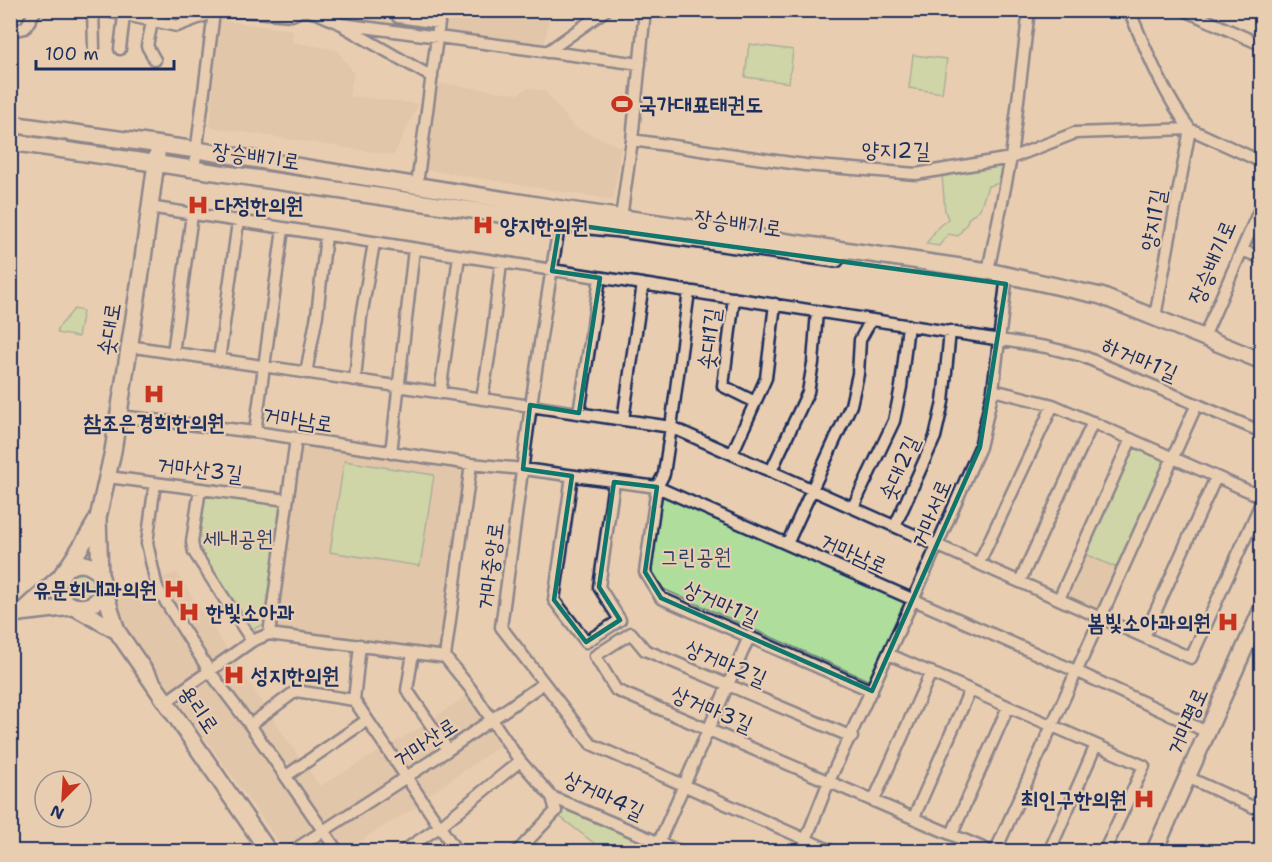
<svg xmlns="http://www.w3.org/2000/svg" width="1272" height="862" font-family="'Shantell Sans','Poor Story',sans-serif">
	<style>
		.built { fill: #dabca0 }
		.green { fill: #afdd9c; stroke: #65867d; stroke-width: 1.5 }
		.lines { fill: none; stroke-linecap: round; stroke-linejoin: round }
		.street-casing { stroke: #1b2f5e; stroke-width: 15 }
		.secondary-casing { stroke: #1b2f5e; stroke-width: 20 }
		.street { stroke: #e9cdb0; stroke-width: 10 }
		.secondary { stroke: #e9cdb0; stroke-width: 15 }
		.marked { fill: none; stroke: #0f766e; stroke-width: 4.5; stroke-linejoin: round }
		.labels { text-anchor: middle; dominant-baseline: central; stroke-width: 4.5; stroke-linejoin: round; paint-order: stroke }
		.poi-label { font-size: 22px; font-weight: bold; fill: #1b2f5e; stroke: #e9cdb0; text-anchor: start }
		.street-label { font-size: 22px; fill: #1b2f5e; stroke: #e9cdb0 }
		.park-label { font-size: 22px; fill: #2a4064; stroke: #e9cdb0 }
	</style>
	<rect width="100%" height="100%" fill="#e9cdb0"/>
	<filter id="ink" filterUnits="userSpaceOnUse"><feTurbulence type="fractalNoise" baseFrequency=".0167" numOctaves="2"/><feDisplacementMap in="SourceGraphic" scale="12" xChannelSelector="R" yChannelSelector="G"/><feConvolveMatrix kernelMatrix="1 2 1 2 8 2 1 2 1" color-interpolation-filters="sRGB"/></filter>
	<g filter="url(#ink)">
		<path class="built" d="M321,11H550L544,48L341,20Z
			M219,20L293,30L292,42L337,50L354,73L349,96L418,104L394,155L210,127Z
			M424,81L518,94L528,88L545,91L574,127L621,147L613,200L416,168Z
			M296,439L471,464L444,655L271,630Z
			M1083,553L1117,568L1098,610L1092,611L1064,598Z
			M176,572L283,734L320,786L426,724L471,692L507,741L426,797L417,807L371,834L347,851H285L130,633L117,598Z"/>
		<path class="green" d="M749,44L793,50L789,83L745,77Z
			M913,55L947,59L942,93L909,88Z
			M1005,164L1001,183L988,186L980,209L968,219L967,223L958,236L948,234L939,246L926,244L938,227L948,219L945,211L942,175Z
			M74,309L83,311L78,337L57,333L58,328Z
			M1131,444L1165,460L1117,568L1083,553Z
			M344,461L434,475L420,566L330,552Z
			M204,493L283,503L267,623L253,629L203,557L197,544Z
			M664,493L906,602L870,681L661,588L648,565L659,497Z
			M72,570L89,571L98,585L87,602L66,597L64,579Z
			M572,807L671,851H604L559,816L560,809Z"/>
		<g class="lines">
			<defs>
				<path id="street" d="M93,10L94,48
					M102,10L177,26L214,12L240,11L292,15L301,11H309L319,14L341,24L640,64
					M399,10L398,17L439,23L417,184
					M1129,10C1147,52 1163,93 1190,129L1155,317
					M1184,10L1262,45
					M152,22L147,46L155,60
					M346,28L432,77
					M10,31L25,28L36,10
					M120,49L124,16
					M547,52L606,10
					M632,140L805,165L916,174L1011,158L1075,133L1190,129L1262,162
					M194,170L214,12
					M149,207L1046,347L1082,356L1262,432
					M561,217C536,353 520,490 501,627L591,744L834,852
					M620,225L632,140L645,10
					M1242,250L1262,258
					M988,271L1011,158L1029,10
					M689,291L671,427L1191,658L1262,501
					M734,298L723,386L755,402
					M1204,337L1262,204
					M128,346L671,427L664,474L657,487L645,572L661,598L872,691
					M173,353L192,215
					M219,360L238,222
					M306,373L317,315L326,236
					M355,380L361,317L374,243
					M993,390L1053,405L1262,497
					M440,393L459,256
					M482,399L492,338L501,263
					M579,413L600,278
					M119,416L255,432L471,464L523,469L657,487L1078,672L1207,732
					M623,420L643,284
					M255,432L283,229
					M391,453L414,249
					M732,454L766,378L775,304
					M771,471L808,392L813,363L817,311
					M572,476L554,600L586,642L620,620L599,587L614,482
					M108,477L287,500
					M155,483L147,543L157,588L210,672L250,725L338,852
					M200,489L192,542L194,552L252,641
					M853,507L894,421L901,387L908,325
					M895,526L935,437L943,402L950,331
					M787,544L851,405L858,374L860,340L871,320
					M979,563L1053,405
					M1020,581L1093,422
					M1059,599L1131,439
					M269,634L296,439
					M1144,637L1216,477
					M413,653L407,690L448,750
					M888,654L1144,766L1104,852
					M445,657L471,464
					M354,700L457,852
					M354,700L360,645
					M167,701L252,641L269,634L445,657L470,688L520,761L552,797L681,852
					M250,725L296,691L354,700
					M852,737L645,650L631,633L595,656L616,690L992,852
					M286,776L367,720
					M1187,777L1262,811
					M874,800L931,672
					M914,817L970,690
					M952,834L1008,707
					M659,842L749,637
					M291,852L448,750L544,683
					M402,852L439,827L520,761
					M517,852L556,811L552,797
					M801,852L829,781L913,600L980,447L993,390L1007,275
					M995,852L1197,404
					M1049,852L1096,745"/>
				<path id="secondary" d="M10,124L197,150L562,209L988,271L1101,296L1262,361
					M10,142L560,223L620,229L836,259
					M67,568C76,563 85,562 93,568C99,571 102,577 102,583C106,617 51,613 59,580C61,574 65,570 69,565C79,550 89,534 98,518
					M100,575L98,518L113,451L142,266L157,155
					M103,586L117,631
					M76,608L117,631L269,852
					M20,613L59,578
					M10,616L20,613L72,607
					M1154,852L1262,609"/>
			</defs>
			<use href="#street" class="street-casing"/>
			<use href="#secondary" class="secondary-casing"/>
			<use href="#street" class="street"/>
			<use href="#secondary" class="secondary"/>
		</g>
	</g>
	<path d="M0 0H1272V862H0ZM560,223L1006,284L980,447L872,691L661,598L645,572L657,487L614,482L599,587L620,620L586,642L554,600L572,476L523,469L530,405L579,413L600,278L552,271Z" fill="#e9cdb0" fill-opacity=".55" fill-rule="evenodd"/>
	<path class="marked" d="M560,223L1006,284L980,447L872,691L661,598L645,572L657,487L614,482L599,587L620,620L586,642L554,600L572,476L523,469L530,405L579,413L600,278L552,271Z"/>
	<defs>
		<symbol id="stadium-bare" viewBox="-9 -9 18 18"><path d="M0-5a6.5 5 0 1 0 0 10a6.5 5 0 1 0 0-10ZM-3.5-1.8h7v3.6h-7Z" fill="#c8321e" stroke="#e9cdb0" stroke-width="2.5" paint-order="stroke"/></symbol>
		<symbol id="hospital-bare" viewBox="-9 -9 18 18"><path d="M-5-5h3v3.5h4V-5h3V5h-3V1.5h-4V5h-3Z" fill="#c8321e" stroke="#e9cdb0" stroke-width="2.5" paint-order="stroke"/></symbol>
	</defs>
	<g fill-rule="evenodd">
		<use href="#stadium-bare" x="607" y="89" width="30" height="30"/>
		<use href="#hospital-bare" x="183" y="190" width="30" height="30"/>
		<use href="#hospital-bare" x="468" y="210" width="30" height="30"/>
		<use href="#hospital-bare" x="139" y="379" width="30" height="30"/>
		<use href="#hospital-bare" x="159" y="574" width="30" height="30"/>
		<use href="#hospital-bare" x="174" y="597" width="30" height="30"/>
		<use href="#hospital-bare" x="1213" y="607" width="30" height="30"/>
		<use href="#hospital-bare" x="219" y="660" width="30" height="30"/>
		<use href="#hospital-bare" x="1129" y="784" width="30" height="30"/>
	</g>
	<g class="labels">
		<g class="poi-label">
			<text x="639" y="104">국가대표태권도</text>
			<text x="215" y="205">다정한의원</text>
			<text x="500" y="225">양지한의원</text>
			<text x="154" y="422" text-anchor="middle">참조은경희한의원</text>
			<text x="157" y="589" text-anchor="end">유문희내과의원</text>
			<text x="206" y="612">한빛소아과</text>
			<text x="1211" y="622" text-anchor="end">봄빛소아과의원</text>
			<text x="251" y="675">성지한의원</text>
			<text x="1127" y="799" text-anchor="end">최인구한의원</text>
		</g>
		<g class="street-label">
			<text transform="translate(896 150) rotate(1)">양지2길</text>
			<text transform="translate(256 156) rotate(8)">장승배기로</text>
			<text transform="translate(1153 220) rotate(-80)">양지1길</text>
			<text transform="translate(738 223) rotate(8)">장승배기로</text>
			<text transform="translate(1212 262) rotate(-67)">장승배기로</text>
			<text transform="translate(109 329) rotate(-81)">솟대로</text>
			<text transform="translate(709 339) rotate(-83)">솟대1길</text>
			<text transform="translate(1140 359) rotate(23)">하거마1길</text>
			<text transform="translate(298 419) rotate(9)">거마남로</text>
			<text transform="translate(899 468) rotate(-66)">솟대2길</text>
			<text transform="translate(200 469) rotate(7)">거마산3길</text>
			<text transform="translate(931 513) rotate(-67)">거마서로</text>
			<text transform="translate(854 553) rotate(24)">거마남로</text>
			<text transform="translate(490 566) rotate(-82)">거마중앙로</text>
			<text transform="translate(721 603) rotate(24)">상거마1길</text>
			<text transform="translate(726 663) rotate(23)">상거마2길</text>
			<text transform="translate(199 709) rotate(56)">용리로</text>
			<text transform="translate(712 709) rotate(23)">상거마3길</text>
			<text transform="translate(1187 721) rotate(-66)">거마평로</text>
			<text transform="translate(425 742) rotate(-33)">거마산로</text>
			<text transform="translate(604 795) rotate(25)">상거마4길</text>
		</g>
		<g class="park-label">
			<text x="238" y="538">세내공원</text>
			<text x="696" y="556">그린공원</text>
		</g>
	</g>
	<rect width="1272" height="862" fill="none" stroke="#e9cdb0" stroke-width="36"/>
	<rect x="18" y="18" width="1236" height="826" fill="none" stroke="#1b2f5e" stroke-width="2" filter="url(#ink)"/>
	<g transform="translate(63 799) rotate(204)"><circle r="28" fill="#e9cdb0" stroke="#978e8f" stroke-width="1.5"/>
	<path d="M0-4.5L10 22L0 15L-10 22Z" fill="#c8321e"/>
	<text y="-9" font-size="16" font-weight="bold" text-anchor="middle" fill="#1b2f5e">N</text>
	</g>
	<path d="M36 60v9h138v-9" fill="none" stroke="#1b2f5e" stroke-width="3"/>
	<text x="45" y="60" font-size="18" fill="#1b2f5e" stroke="#e9cdb0" stroke-width="4.5" paint-order="stroke">100 m</text>
</svg>
